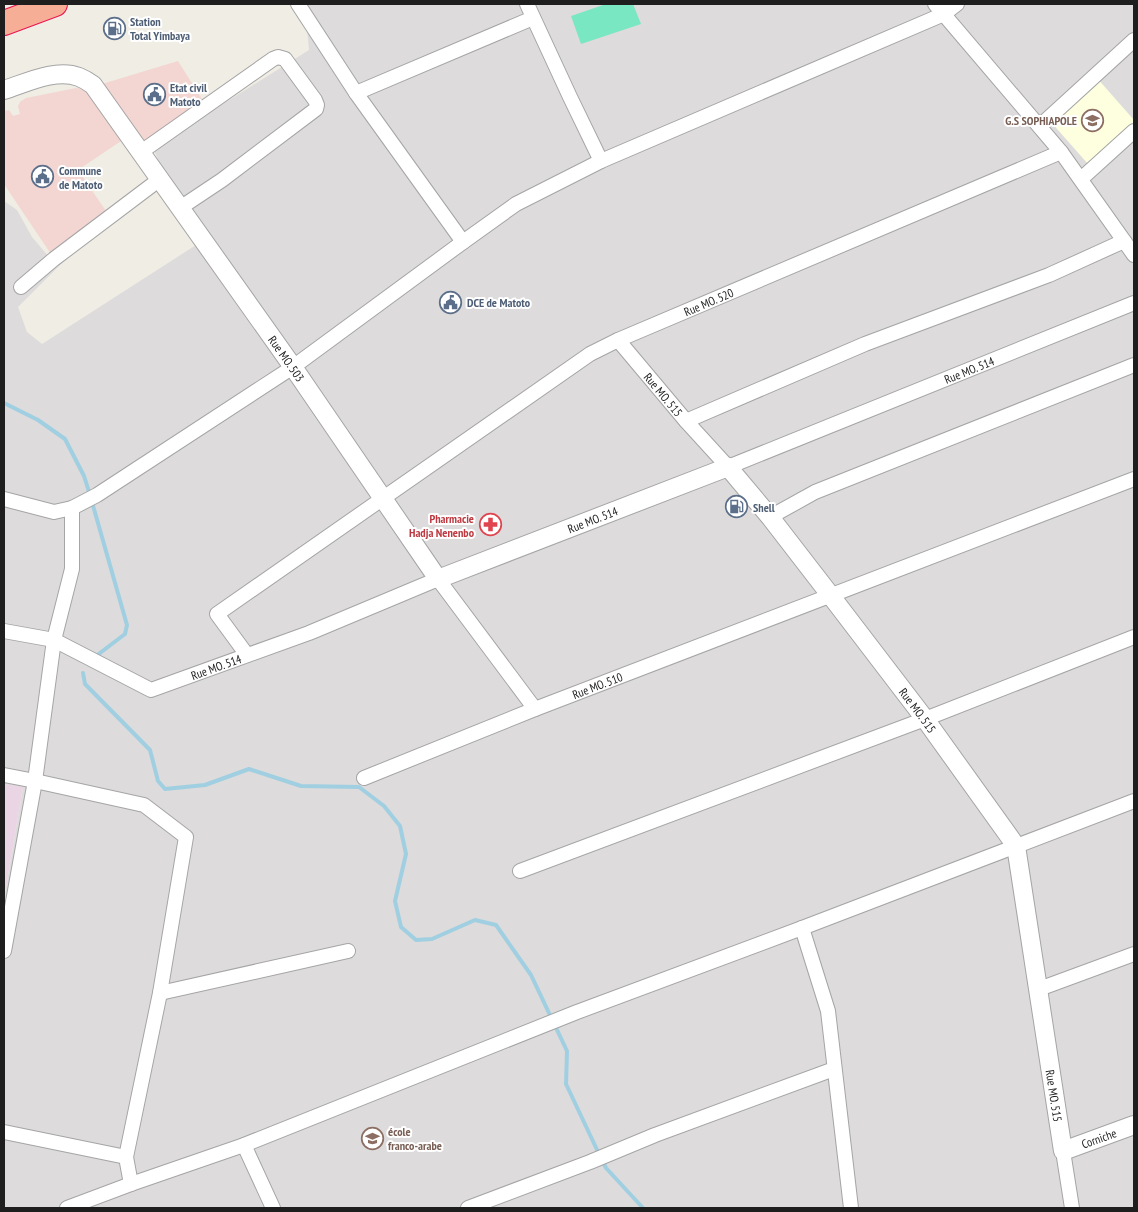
<svg xmlns="http://www.w3.org/2000/svg" width="1138" height="1212" font-family="'PT Sans Narrow',sans-serif">
	<style>
		.residential { fill: #dddbdb }
		.commercial { fill: #f3d5d1 }
		.industrial { fill: #ead5e5 }
		.education { fill: #fdffde }
		.pitch { fill: #7ae7c3 }
		.lines { fill: none; stroke-linecap: round; stroke-linejoin: round }
		.stream { stroke: #a0cfe2; stroke-width: 4 }
		.minor-casing { stroke: #a5a5a5; stroke-width: 16 }
		.tertiary-casing { stroke: #a5a5a5; stroke-width: 20 }
		.trunk-casing { stroke: #eb1451; stroke-width: 26 }
		.minor { stroke: #fff; stroke-width: 14 }
		.tertiary { stroke: #fff; stroke-width: 18 }
		.trunk { stroke: #f7ae96; stroke-width: 24 }
		.labels { text-anchor: middle; dominant-baseline: central; stroke-width: 4; stroke-linejoin: round; paint-order: stroke }
		.service-label { font-size: 12px; font-weight: bold; fill: #4e5e75; stroke: #fff; text-anchor: start }
		.education-label { font-size: 12px; font-weight: bold; fill: #785e54; stroke: #fff; text-anchor: end }
		.street-label { font-size: 12px; fill: #1e1e1e; stroke: #fff }
		.health-label { font-size: 12px; font-weight: bold; fill: #be3a42; stroke: #fff; text-anchor: end }
	</style>
	<rect width="100%" height="100%" fill="#f0ede4"/>
	<path class="residential" d="M305,4H1134V1208H4V899L23,788L4,784V201L17,210L32,237L49,257L65,260L18,307L27,332L42,344L196,245L153,148L309,50Z"/>
	<path class="commercial" d="M178,61L205,104L145,143L102,84Z
		M76,88L84,89L121,141L78,170L108,214L51,254L4,184V109L6,111L9,110L13,116L20,114L18,106L20,102L26,98Z"/>
	<path class="industrial" d="M4,784L23,787L4,899Z"/>
	<path class="education" d="M1097,78L1134,120V123L1088,164L1050,121Z"/>
	<path class="pitch" d="M606,4H633L641,24L581,44L571,16Z"/>
	<g class="lines">
		<path class="stream" d="M4,403L38,420L65,439L84,476L90,495
			M92,502L127,625L125,634L96,656
			M83,673L85,684L150,750L158,781L165,789L205,785L249,769L301,786L359,787L384,806L400,826L406,854L395,901L401,927L416,940L432,939L475,920L496,925L531,975L567,1051L566,1084L599,1154L606,1168L643,1208"/>
		<defs>
			<g id="minor">
				<path d="M298,4L356,93L463,242"/>
				<path d="M527,4L570,97L601,161"/>
				<path d="M935,4L1061,152L1134,255"/>
				<path d="M356,93L533,18"/>
				<path d="M1040,126L1134,40"/>
				<path d="M141,152L273,59L278,57L285,59L315,100L317,105L316,109L222,180L180,208"/>
				<path d="M1081,179L1134,131"/>
				<path d="M21,287L54,259L160,179"/>
				<path id="s1" d="M618,340L686,421L728,467L1134,303"/>
				<path d="M686,421L865,344L1049,275L1124,241"/>
				<path d="M4,499L54,512L72,508L97,495L293,367L463,242L516,204L601,161L944,14L957,4"/>
				<path d="M770,517L815,492L1134,365"/>
				<path id="s2" d="M4,631L54,640L151,690L309,633L438,579L535,709"/>
				<path id="s3" d="M247,655L217,614L590,354L618,340L1061,152"/>
				<path d="M4,775L35,781L144,805L186,837L160,993L126,1157"/>
				<path id="s4" d="M364,778L535,709L1134,479"/>
				<path d="M520,871L925,719L1134,637"/>
				<path d="M802,928L828,1011L851,1208"/>
				<path d="M4,951L35,781L54,640L72,569V508"/>
				<path d="M1039,989L1134,954"/>
				<path d="M160,993L348,951"/>
				<path d="M4,1132L126,1157L131,1184"/>
				<path d="M244,1145L273,1208"/>
				<path d="M1063,1151L1072,1208"/>
				<path d="M67,1208L131,1184L244,1145L577,1012L802,928L1134,801"/>
				<path d="M468,1208L590,1162L655,1135L834,1069"/>
			</g>
			<g id="tertiary">
				<path id="s5" d="M4,90C26,83 56,68 79,77C84,79 89,82 93,85L293,367L438,579L728,467L770,517L831,596L925,719L1016,846L1063,1151L1134,1125"/>
			</g>
			<path id="trunk" d="M4,23L55,4"/>
		</defs>
		<use href="#minor" class="minor-casing"/>
		<use href="#tertiary" class="tertiary-casing"/>
		<use href="#trunk" class="trunk-casing"/>
		<use href="#minor" class="minor"/>
		<use href="#tertiary" class="tertiary"/>
		<use href="#trunk" class="trunk"/>
	</g>
	<defs>
		<symbol id="fuel-ring" viewBox="-11 -11 22 22"><circle r="9.5" fill="#fff" stroke="#5c6f8a" stroke-width="1.5"/><path d="M-5.5-6h7V0h2V4h1.3V-2.5L3-4.5l.8-.8L6-3V5H2.5V1h-1V6h-7ZM-4.2-4.7v3.2H.2V-4.7Z" fill="#5c6f8a"/></symbol>
		<symbol id="civic-ring" viewBox="-11 -11 22 22"><circle r="9.5" fill="#fff" stroke="#5c6f8a" stroke-width="1.5"/><path d="M-.6-6.5H3V-4.5H.6V-3L4-1V1h2V6H-6V1h2V-1L-.6-3ZM-1.2 2.5V6h2.4V2.5Z" fill="#5c6f8a"/></symbol>
		<symbol id="school-ring" viewBox="-11 -11 22 22"><circle r="9.5" fill="#fff" stroke="#8d6e63" stroke-width="1.5"/><path d="M0-5L7-2L0 1L-7-2ZM-4 1L0 2.5L4 1V4Q0 6-4 4Z" fill="#8d6e63"/></symbol>
		<symbol id="pharmacy-ring" viewBox="-11 -11 22 22"><circle r="9.5" fill="#fff" stroke="#e0444e" stroke-width="1.5"/><path d="M-2-6h4v4h4v4h-4v4h-4v-4h-4v-4h4Z" fill="#e0444e"/></symbol>
	</defs>
	<g fill-rule="evenodd">
		<use href="#fuel-ring" x="102" y="16" width="25" height="25"/>
		<use href="#civic-ring" x="142" y="82" width="25" height="25"/>
		<use href="#school-ring" x="1080" y="108" width="25" height="25"/>
		<use href="#civic-ring" x="30" y="164" width="25" height="25"/>
		<use href="#civic-ring" x="438" y="290" width="25" height="25"/>
		<use href="#fuel-ring" x="724" y="494" width="25" height="25"/>
		<use href="#pharmacy-ring" x="478" y="512" width="25" height="25"/>
		<use href="#school-ring" x="360" y="1126" width="25" height="25"/>
	</g>
	<g class="labels">
		<g class="service-label">
			<text x="130" y="21">Station<tspan x="130" dy="14">Total Yimbaya</tspan></text>
			<text x="170" y="87">Etat civil<tspan x="170" dy="14">Matoto</tspan></text>
			<text x="59" y="170">Commune<tspan x="59" dy="14">de Matoto</tspan></text>
			<text x="467" y="302">DCE de Matoto</text>
			<text x="753" y="507">Shell</text>
		</g>
		<g class="education-label">
			<text x="1077" y="120">G.S SOPHIAPOLE</text>
			<text x="388" y="1131" text-anchor="start">école<tspan x="388" dy="14">franco-arabe</tspan></text>
		</g>
		<g class="street-label">
			<text stroke="none"><textPath href="#s3" startOffset="635">Rue MO. 520</textPath></text>
			<text stroke="none"><textPath href="#s5" startOffset="429">Rue MO. 503</textPath></text>
			<text stroke="none"><textPath href="#s1" startOffset="428">Rue MO. 514</textPath></text>
			<text stroke="none"><textPath href="#s1" startOffset="71">Rue MO. 515</textPath></text>
			<text stroke="none"><textPath href="#s5" startOffset="862">Rue MO. 514</textPath></text>
			<text stroke="none"><textPath href="#s2" startOffset="229">Rue MO. 514</textPath></text>
			<text stroke="none"><textPath href="#s4" startOffset="251">Rue MO. 510</textPath></text>
			<text stroke="none"><textPath href="#s5" startOffset="1316">Rue MO. 515</textPath></text>
			<text stroke="none"><textPath href="#s5" startOffset="1736">Rue MO. 515</textPath></text>
			<text stroke="none"><textPath href="#s5" startOffset="1830">Corniche</textPath></text>
		</g>
		<g class="health-label">
			<text x="474" y="518">Pharmacie<tspan x="474" dy="14">Hadja Nenenbo</tspan></text>
		</g>
	</g>
	<rect width="1138" height="1212" fill="none" stroke="#1e1e1e" stroke-width="10"/>
</svg>
